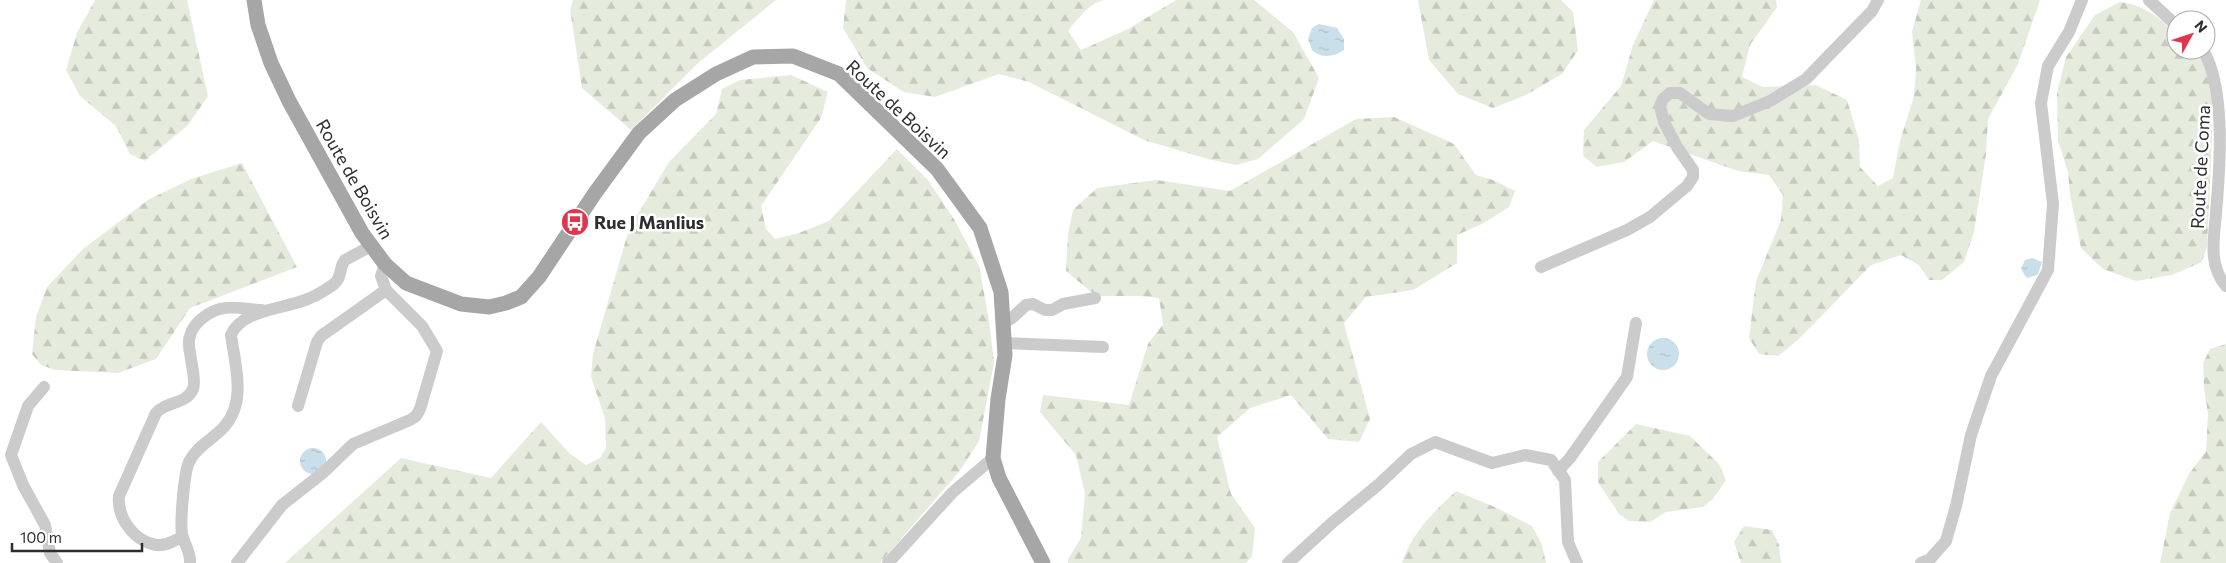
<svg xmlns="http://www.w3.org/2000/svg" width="2226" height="563" font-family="Commissioner,sans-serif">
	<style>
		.forest { fill: url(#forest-firs) }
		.water { fill: url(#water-ripples) }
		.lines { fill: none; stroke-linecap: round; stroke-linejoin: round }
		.minor { stroke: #cbcbcb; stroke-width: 12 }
		.major { stroke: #a6a6a6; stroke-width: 15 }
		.labels { text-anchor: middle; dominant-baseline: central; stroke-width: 5; stroke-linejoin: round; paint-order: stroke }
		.street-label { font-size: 18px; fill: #2e2e2e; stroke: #fff }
		.poi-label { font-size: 18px; font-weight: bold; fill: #2e2e2e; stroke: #fff; text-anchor: start }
	</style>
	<defs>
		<pattern id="forest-firs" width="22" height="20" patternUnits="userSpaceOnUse" patternTransform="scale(1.25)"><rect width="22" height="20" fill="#e5ebdd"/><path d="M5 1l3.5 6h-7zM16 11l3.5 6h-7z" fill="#c5cabe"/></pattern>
		<pattern id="water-ripples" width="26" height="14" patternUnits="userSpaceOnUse" patternTransform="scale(1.25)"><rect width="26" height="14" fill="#c9dfea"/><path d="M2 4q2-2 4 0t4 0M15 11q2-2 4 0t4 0" fill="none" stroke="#adc0c9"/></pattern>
	</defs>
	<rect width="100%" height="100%" fill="#fff"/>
	<path class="forest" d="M95,0H187L208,96L188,125L145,161L130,154L116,126L80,96L66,70L77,33Z
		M573,0H776L698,63L631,130L582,88L570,9Z
		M846,0H1104C1089,3 1077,20 1068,31L1081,50L1128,29L1176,0H1254L1293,32L1319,78L1304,119L1258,159L1236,165L1208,159L1144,140L1029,82L999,74L935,97L904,92L867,68L843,28Z
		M1418,0H1561L1573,12L1578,50L1562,74L1526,95L1493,108L1458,94L1429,60Z
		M1654,0H1776L1777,7L1750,45L1742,77L1763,87L1816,85L1847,100L1859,140L1860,167L1878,186L1893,178L1900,141L1914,96L1916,68L1912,32L1921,0H2040L2018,64L1988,119L1986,154L1974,232L1964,262L1942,280H1929L1919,265L1901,255L1871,265L1799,339L1778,356L1759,354L1749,338L1756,281L1781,220L1783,195L1769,175L1738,171L1653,141L1624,162L1597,167L1583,156L1584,130L1621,86L1633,45Z
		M2120,2C2144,5 2159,17 2176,34V50H2193L2206,63L2212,86V138L2207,246L2202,262L2172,275L2136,281L2103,269L2081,248L2070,195L2068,172L2058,141L2057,93L2066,57L2095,15Z
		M791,75L828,92L821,118L761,206L766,229L775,239L799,233L829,221L897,149L928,180L954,219L979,266L989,320L994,363L979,441L959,472L880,563H285L401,458L491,478L541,422L569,453L586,465L600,458L606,448L605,418L591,377L593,354L629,229L669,162L716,114L722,89L740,80Z
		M1394,117L1454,144L1476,175L1493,180L1515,191L1509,207L1484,223L1457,235V263L1413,290L1366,297L1344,323L1370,419L1359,442L1328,439L1291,395L1250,408L1217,437L1231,494L1255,528L1252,556L1246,563H1068V559L1081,538L1085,493L1076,455L1040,412L1043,395L1129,405L1148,344L1163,324L1159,298L1140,296H1096L1066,271L1068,234L1073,210L1097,188L1156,180L1230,191L1356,119Z
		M242,163L297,267L190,308L156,359L118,373L55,370L41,365L32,354L36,317L47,287L83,249L148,200L191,179Z
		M2226,344V563H2160L2170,513L2189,474L2206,451L2208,414L2204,388L2203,363L2210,349Z
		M1636,424L1690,436L1719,464L1726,480L1713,499L1703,507L1666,512L1650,522L1629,521L1619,514L1598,482V462Z
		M1456,491L1497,508L1532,526L1542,545L1546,563H1402C1413,531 1432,514 1456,491Z
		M1744,526L1772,530L1779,545L1781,563H1741L1734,542Z"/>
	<path class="water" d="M1319,24L1337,28L1344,39V50C1334,57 1321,59 1312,50L1308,39L1312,28Z
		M2032,258L2042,262L2038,274L2028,278L2025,276L2021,269L2025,260Z
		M1647 354a16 16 0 1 1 32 0a16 16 0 1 1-32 0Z
		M300 461a13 13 0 1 1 26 0a13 13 0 1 1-26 0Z"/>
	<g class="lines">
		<path class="minor" d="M2149,0L2176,25
			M2203,50C2226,88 2220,167 2216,213C2214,239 2208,265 2226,286
			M1541,267L1627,230L1650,217L1687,186L1693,177V170L1677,147L1664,122L1660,106L1663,99L1670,93H1680L1709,114L1733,116L1770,101L1806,79L1872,11L1878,0
			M1003,323L1012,318L1026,305L1033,304L1045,310H1052L1063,304L1095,298
			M1004,343L1103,347
			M44,387L28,406L11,455L23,485L45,525L50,553L57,563
			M298,406L317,342L321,336L386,290
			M1558,471L1570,458L1627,377L1636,323
			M182,537C174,541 166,546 156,545C134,541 117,518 119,496L156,413C166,401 186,405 193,389C196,381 192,367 191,359C190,351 187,343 190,336C193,323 208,312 220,309C232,305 249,310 262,310
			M190,563C191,552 184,544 182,534C180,522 184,473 189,462C196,447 213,439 224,427C247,401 235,365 231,335C241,309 287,309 310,298C318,295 327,289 334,284C342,278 339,267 345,260L371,246
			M237,563L282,505L324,472L353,444L410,420L416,416L420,409L437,351L422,326L386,290L381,276L385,264
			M888,563L953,492L993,458
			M1288,563L1333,522L1378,485L1411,454L1435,442L1492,463L1525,455L1551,460L1565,480L1568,542L1577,563
			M1921,563L1930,559L1946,541L1956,506L1971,435L1991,376L2048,270L2053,204L2041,103L2048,66L2069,32L2082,0"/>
		<path class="major" d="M254,0L258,25L271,63L289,101L362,233L385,264L406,283L461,304L489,307L506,303L521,297L539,277L595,193L639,133L675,100L716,74L753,57L793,56L839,74L937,169L980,228L1001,292L1005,355L998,399L993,458L999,478L1043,563"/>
	</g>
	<defs>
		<symbol id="bus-disc" viewBox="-11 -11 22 22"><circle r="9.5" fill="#de374d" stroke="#fff"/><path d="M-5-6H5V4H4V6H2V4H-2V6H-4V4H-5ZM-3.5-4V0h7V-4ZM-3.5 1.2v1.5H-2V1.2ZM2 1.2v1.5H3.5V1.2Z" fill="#fff"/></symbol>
	</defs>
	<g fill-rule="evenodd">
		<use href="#bus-disc" x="559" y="206" width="32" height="32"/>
	</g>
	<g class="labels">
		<g class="street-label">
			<text transform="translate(899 109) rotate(43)">Route de Boisvin</text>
			<text transform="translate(2200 167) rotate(-87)">Route de Coma</text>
			<text transform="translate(355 179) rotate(60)">Route de Boisvin</text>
		</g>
		<g class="poi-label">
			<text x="594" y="222">Rue J Manlius</text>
		</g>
	</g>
	<g transform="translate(2191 35) rotate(50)"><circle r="24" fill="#ffffff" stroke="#ababab"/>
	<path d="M0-4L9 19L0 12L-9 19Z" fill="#de374d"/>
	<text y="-8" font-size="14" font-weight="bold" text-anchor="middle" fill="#2e2e2e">N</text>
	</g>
	<path d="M12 543v8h130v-8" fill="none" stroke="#2e2e2e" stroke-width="2.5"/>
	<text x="20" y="543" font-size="15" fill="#2e2e2e" stroke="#ffffff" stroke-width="4" paint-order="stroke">100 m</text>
</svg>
